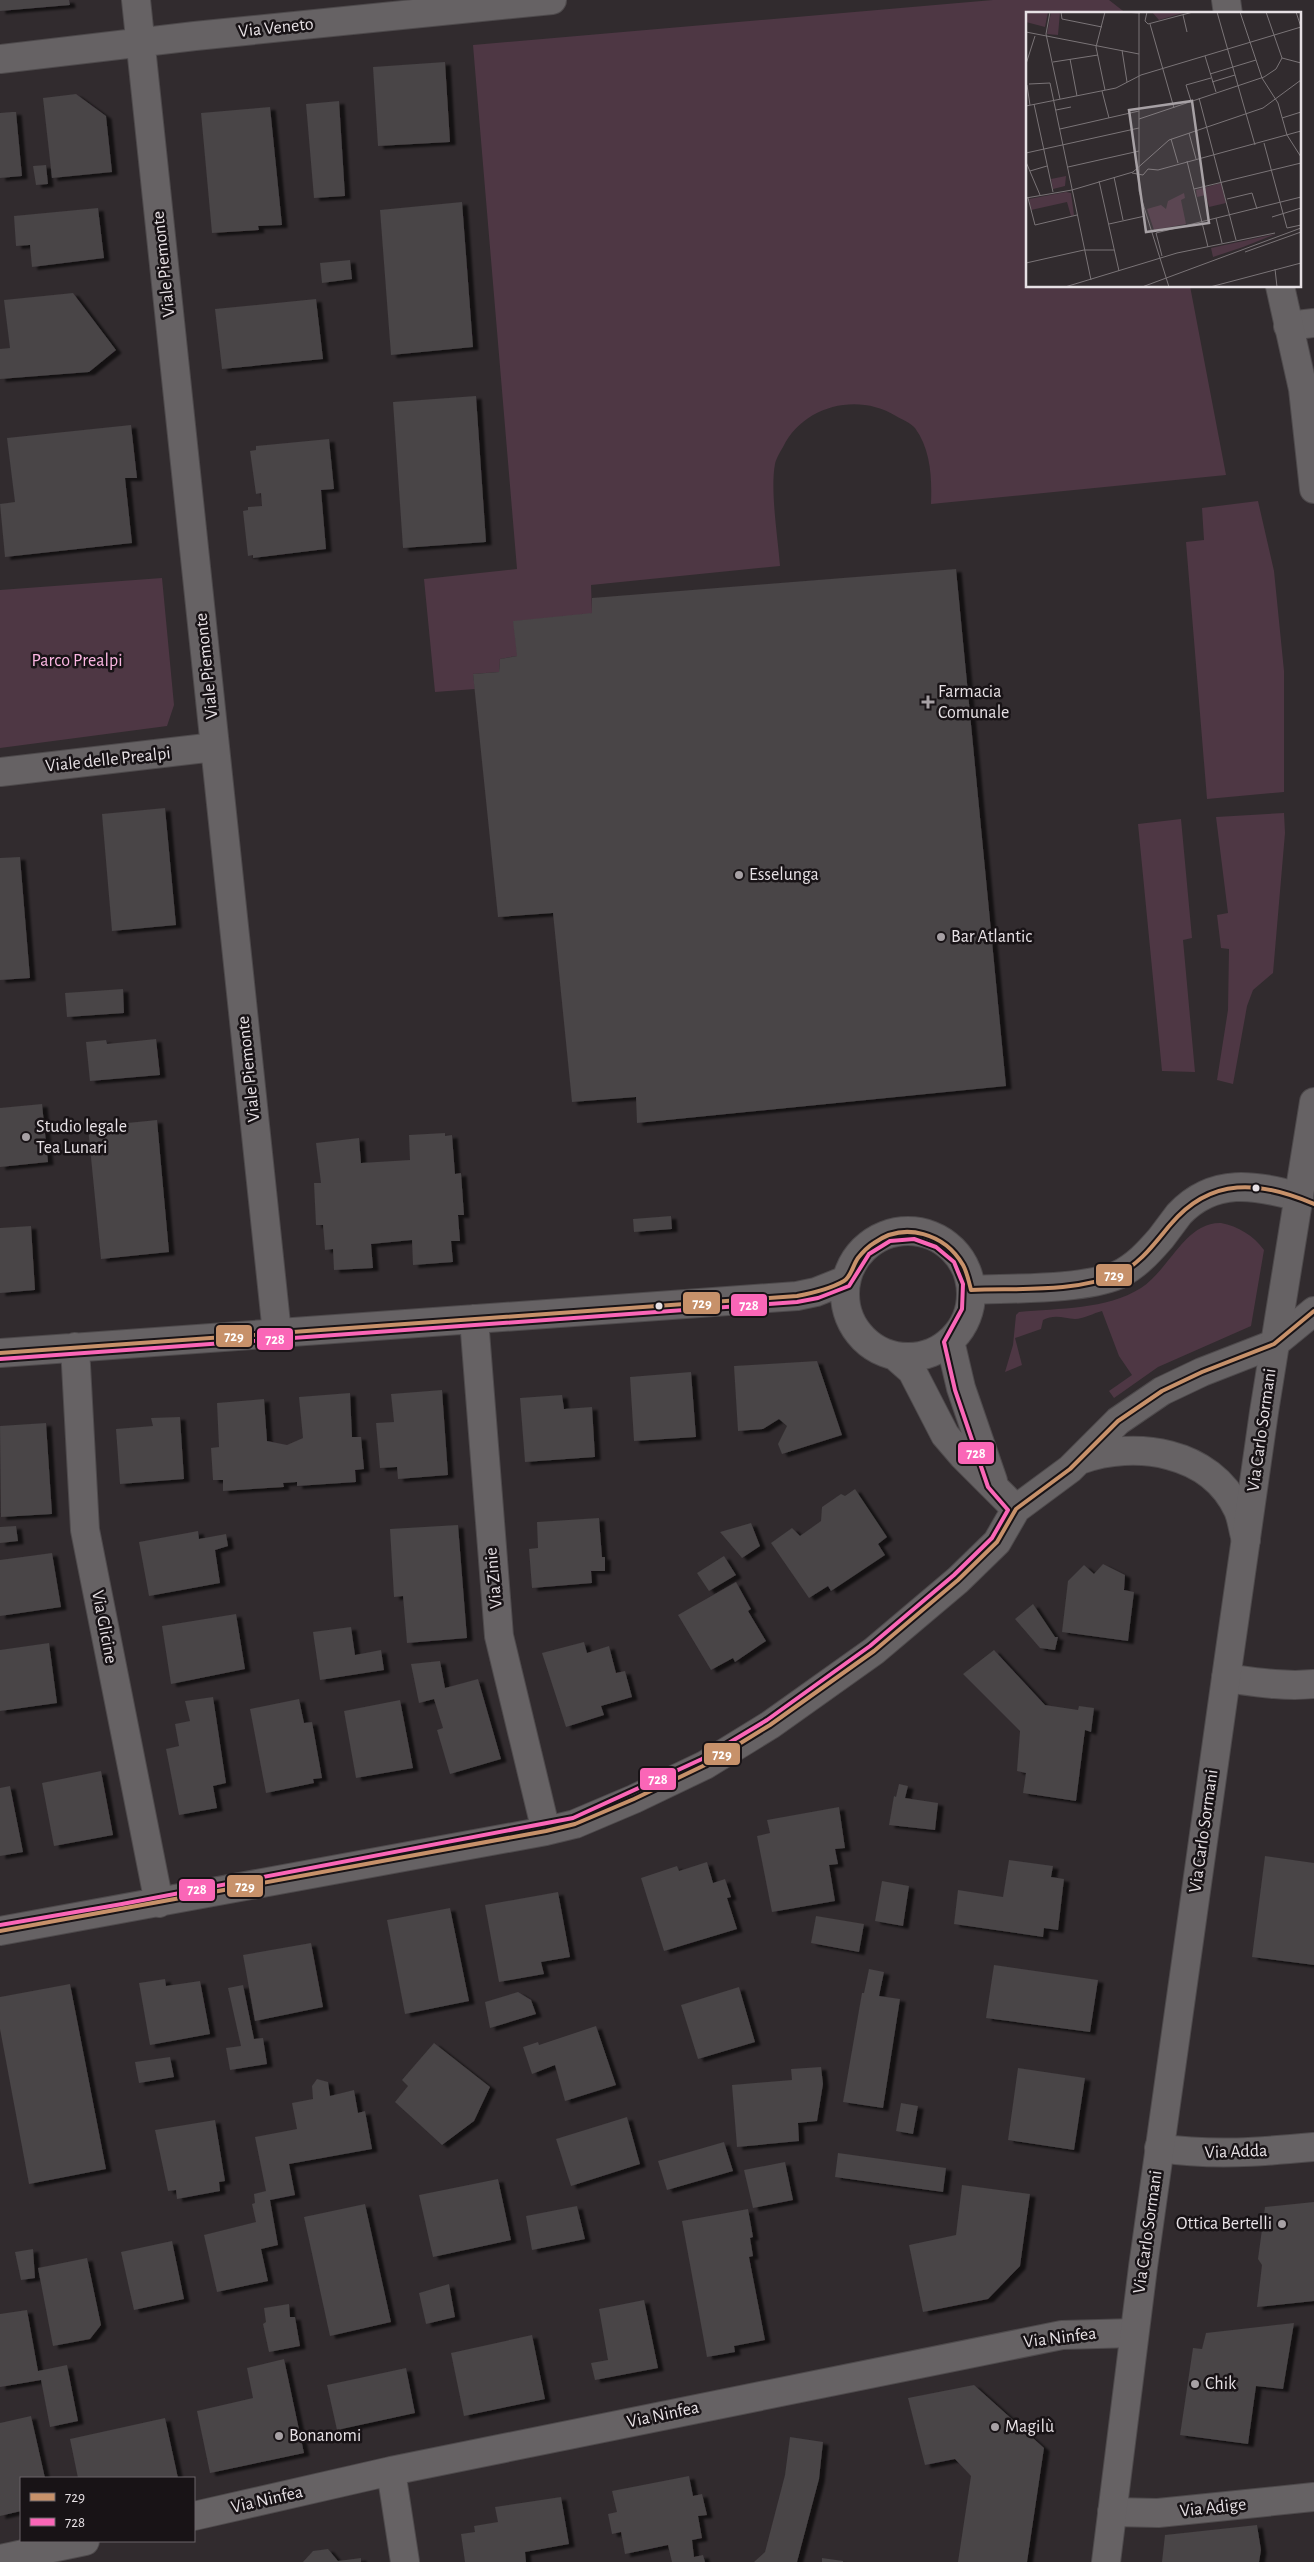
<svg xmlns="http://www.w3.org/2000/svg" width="1314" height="2562" font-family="'Alegreya Sans',sans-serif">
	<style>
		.green { fill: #4e3744 }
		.building { fill: #484446; filter: url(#shadow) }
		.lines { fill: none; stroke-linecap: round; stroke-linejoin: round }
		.minor-casing { stroke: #4e4a4c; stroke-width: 30 }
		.tertiary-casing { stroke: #4e4a4c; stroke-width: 30 }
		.secondary-casing { stroke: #4e4a4c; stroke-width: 30 }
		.minor { stroke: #666264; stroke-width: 28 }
		.tertiary { stroke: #666264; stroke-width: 28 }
		.secondary { stroke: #666264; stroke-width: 28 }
		.bus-1-casing { stroke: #181316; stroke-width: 8 }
		.bus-2-casing { stroke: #181316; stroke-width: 8 }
		.bus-1 { stroke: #c7916a; stroke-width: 4 }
		.bus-2 { stroke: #fa66b7; stroke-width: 4 }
		.poi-dot { fill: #a7a1a5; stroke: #181316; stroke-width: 2 }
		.bus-dot { fill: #e7e1e5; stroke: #181316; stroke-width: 2 }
		.labels { text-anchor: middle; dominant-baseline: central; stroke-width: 5; stroke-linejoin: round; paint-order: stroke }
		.street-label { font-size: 18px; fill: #e7e1e5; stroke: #181316 }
		.park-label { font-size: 18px; fill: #fcb7e3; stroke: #181316 }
		.poi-label { font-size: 18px; fill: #e7e1e5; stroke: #181316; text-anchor: start }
		.inset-road { fill: none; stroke: #7a7477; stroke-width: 1 }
		.view { fill: #a7a1a5; fill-opacity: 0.15; stroke: #a7a1a5; stroke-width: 2.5 }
		.inset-edge { fill: none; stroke: #e7e1e5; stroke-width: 2.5 }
		.line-badge { stroke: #181316; stroke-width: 2 }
		.badge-label { font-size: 14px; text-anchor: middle; font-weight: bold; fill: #fff }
	</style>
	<defs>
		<filter id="shadow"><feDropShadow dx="5.5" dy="3" stdDeviation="1" flood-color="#0009"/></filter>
	</defs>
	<rect width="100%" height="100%" fill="#312b2e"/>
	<path class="green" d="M993,0H1109L1127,14H1028V286H1190L1226,475L931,504C932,478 931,450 915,428C911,423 901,419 896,416C857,392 803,406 783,447C780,452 776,459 775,464C770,490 778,539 780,566L591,585L592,613L517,656L500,659L499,672L473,674L475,689L435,692L424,579L517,569L473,45Z
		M1258,501L1274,571L1284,671V792L1207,799L1186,542L1204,540L1202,508Z
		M162,578L174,705L167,726L0,748V590Z
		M1284,813L1285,833L1273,973L1253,990L1247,1006L1233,1084L1217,1080L1228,1010L1229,949L1221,948L1217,915L1228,913L1216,817Z
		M1181,819L1192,938L1183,940L1195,1072L1162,1071L1138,824Z
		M1221,1223C1238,1226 1254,1236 1264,1250L1251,1326L1158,1367L1114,1398L1109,1391L1132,1375L1119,1356L1102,1311C1094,1313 1083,1319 1075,1319C1064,1318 1054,1314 1043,1320L1041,1329L1015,1338L1022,1365L1005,1372L1013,1345L1016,1315L1019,1312C1059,1308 1106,1310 1141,1288C1170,1269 1185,1222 1221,1223Z"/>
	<path class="building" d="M0,0H69L70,5L0,11Z
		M445,62L450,142L378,146L373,67Z
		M76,94L106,116L112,172L52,178L43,98Z
		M339,101L345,196L314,198L306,104Z
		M270,107L282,225L258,226L259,230L212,233L201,113Z
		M12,112H16L22,176L0,178V113Z
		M46,165L48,184L36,185L33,166Z
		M462,202L473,347L391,355L380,210Z
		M98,208L104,258L32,267L30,245L16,246L14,216Z
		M350,260L352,279L322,283L320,263Z
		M73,293L116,350L89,372L0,379V349L10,348L4,300Z
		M316,299L323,359L222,369L215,309Z
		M476,396L486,542L403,548L393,402Z
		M131,425L137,478H125L132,543L5,557L0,504L15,502L7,438Z
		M329,439L334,489L321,490L326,549L253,558V555L248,556L243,511L248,510V507L262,506L261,493L256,494L250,451L256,450V446Z
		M956,569L1006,1086L637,1123L636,1097L572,1102L553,913L498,917L473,674L499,672L500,659L517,656L513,621L592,613V598Z
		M165,808L176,925L112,931L102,814Z
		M20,857L30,978L0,980V858Z
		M123,989L124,1013L67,1017L65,993Z
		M156,1039L160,1075L90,1081L86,1042L106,1040L107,1044Z
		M42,1104L48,1162L0,1167V1108Z
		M157,1120L169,1252L101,1259L88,1127Z
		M445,1133V1136L452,1135L455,1174L461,1173L464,1215H458L460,1241H451L453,1262L413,1265L412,1240L371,1244L373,1268L334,1270L333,1249L325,1250L323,1225H316L314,1183H321L316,1143L359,1138L361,1163L410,1160L409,1135Z
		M671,1216L672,1229L634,1232L633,1219Z
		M31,1226L35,1290L0,1293V1228Z
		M817,1361L842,1435L782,1454L778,1444L787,1426L779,1419L763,1429L738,1431L734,1366Z
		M691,1372L696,1437L634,1441L630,1377Z
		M442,1390L448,1475L398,1479L397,1467L380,1468L376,1423L394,1422L391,1394Z
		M350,1393L352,1437H361L364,1469L355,1470L356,1482L297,1486V1482L283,1483L284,1487L223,1491V1480H213L211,1448L219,1447L217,1403L264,1399L267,1441L287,1445L303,1438L299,1397Z
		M562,1395L564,1409L592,1407L595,1457L525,1462L520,1398Z
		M180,1417L184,1479L120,1484L116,1429L153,1426L151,1418Z
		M46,1423L52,1514L1,1517L0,1426Z
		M855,1489L887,1537L878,1544L885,1555L831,1591L828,1586L809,1598L771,1543L792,1528L800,1536L821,1521L822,1507L841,1494L845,1496Z
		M599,1518L602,1557H605V1571H591L592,1583L532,1588L529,1549L538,1548L537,1522Z
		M751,1523L760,1546L742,1558L720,1532Z
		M458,1525L467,1638L407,1643L403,1596L394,1597L390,1529Z
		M16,1526L18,1541L0,1543V1527Z
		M198,1531L199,1539L226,1534L228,1546L215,1550L220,1583L149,1596L139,1542Z
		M52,1553L61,1607L0,1616V1560Z
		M724,1556L736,1575L709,1591L697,1573Z
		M1103,1564L1125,1575L1124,1590L1134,1592L1128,1641L1062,1632L1068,1581L1084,1565L1094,1574Z
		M736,1582L751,1609L748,1611L766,1641L735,1662L733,1658L711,1670L678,1615Z
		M1033,1604L1055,1637H1058L1055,1650L1040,1648L1015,1619Z
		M236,1614L245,1669L171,1684L162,1626Z
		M351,1627L355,1655L381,1650L384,1670L320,1680L313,1632Z
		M584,1642L587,1653L609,1646L616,1673L625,1671L632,1697L601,1706L604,1715L566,1727L542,1653Z
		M49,1643L57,1703L0,1711V1650Z
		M994,1650L1045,1705L1078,1710L1079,1706L1094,1708L1091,1732L1085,1730L1076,1801L1023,1793L1026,1773L1017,1771L1020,1731L963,1674Z
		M440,1661L445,1688L478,1679L501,1759L450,1774L437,1730L443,1728L434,1699L419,1703L411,1664Z
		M213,1697L226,1783L213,1786L217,1808L179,1815L166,1749L179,1746L175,1724L190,1721L185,1701Z
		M299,1699L304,1723L312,1722L322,1778L313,1779L314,1783L266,1793L250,1709Z
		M400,1700L413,1768L356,1778L344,1711Z
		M101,1771L113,1835L54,1846L42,1783Z
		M899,1784L908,1786L905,1798L938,1803L935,1830L889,1825L894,1796L896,1797Z
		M10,1786L23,1852L0,1856V1788Z
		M839,1807L845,1848L835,1849L838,1864L829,1865L835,1901L772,1912L757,1836L770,1833L767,1820Z
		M1265,1856L1314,1863V1965L1252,1957Z
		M1009,1860L1053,1866L1051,1877L1064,1879L1058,1930L1044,1928L1043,1937L954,1924L958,1890L1003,1897Z
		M707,1862L713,1883L725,1879L731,1897L727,1898L737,1929L664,1951L641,1878L677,1866L679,1871Z
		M882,1881L909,1886L903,1926L875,1921Z
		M558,1892L570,1957L541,1962L544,1974L499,1982L485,1905Z
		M450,1908L469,2001L405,2014L387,1920Z
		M816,1916L864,1924L859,1952L811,1943Z
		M311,1943L323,2007L255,2021L243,1955Z
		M994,1965L1098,1980L1090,2032L986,2018Z
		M869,1969L884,1972L879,1996L900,1999L883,2108L843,2102L862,1993H864Z
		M165,1979L166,1986L200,1981L210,2034L150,2045L139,1983Z
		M70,1984L106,2169L29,2184L0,2029V1997Z
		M243,1985L254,2039L263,2038L267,2064L230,2070L226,2048L241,2046L228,1988Z
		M739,1987L755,2042L698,2059L681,2005Z
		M518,1992L531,2000L536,2014L490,2028L485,2002Z
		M596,2026L616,2085L565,2101L555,2065L532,2074L523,2047L538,2042L539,2045Z
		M434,2043L490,2087L474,2121L442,2145L395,2102L408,2086L402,2080Z
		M170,2057L174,2077L139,2083L135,2062Z
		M821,2067L823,2084L817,2121L798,2123L799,2141L737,2147L732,2085L792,2080L791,2069Z
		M1018,2068L1085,2078L1074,2150L1008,2140Z
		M317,2079L328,2082L330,2096L354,2090L358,2113L365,2111L372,2149L289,2164L295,2195L270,2200L278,2245L261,2249L268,2281L217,2292L204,2235L256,2222L252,2204L255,2203L254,2194L266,2191L255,2137L297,2129L292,2103L313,2099L312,2086Z
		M901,2103L918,2106L913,2134L896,2131Z
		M627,2117L640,2164L571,2186L556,2139Z
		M215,2120L225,2181L219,2182L220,2191L177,2199L176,2190L168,2191L155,2130Z
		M724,2142L733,2171L667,2190L658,2161Z
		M838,2153L946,2168L943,2192L835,2177Z
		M785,2162L793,2200L753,2208L744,2170Z
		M498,2179L511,2240L433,2257L419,2195Z
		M962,2185L1030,2194L1020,2266L988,2299L923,2312L909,2245L956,2235Z
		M1314,2202V2301L1257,2307L1262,2265L1258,2259L1265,2207Z
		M365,2204L391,2322L330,2336L304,2217Z
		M577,2206L585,2239L532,2250L526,2216Z
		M748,2209L753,2237L750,2238L753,2256L749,2257L765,2340L734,2346L735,2352L707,2357L682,2221Z
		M172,2241L184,2299L134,2310L121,2252Z
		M33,2249L35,2278L21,2280L15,2252Z
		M87,2258L101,2325L90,2339L53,2346L38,2268Z
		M449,2284L455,2317L426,2324L419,2293Z
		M644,2300L658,2368L595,2380L591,2363L608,2360L599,2309Z
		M289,2304L290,2317H295L300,2346L269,2352L263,2324L266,2322L264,2308Z
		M27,2310L38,2371L67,2365L78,2421L50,2427L41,2380L0,2387V2314Z
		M1294,2323L1283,2389L1256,2386L1248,2444L1180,2435L1193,2348L1202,2349L1206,2333Z
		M532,2335L545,2399L464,2416L451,2353Z
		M284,2359L304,2453L210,2473L197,2411L253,2398L247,2368Z
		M406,2368L415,2413L337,2430L327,2385Z
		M974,2385L1044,2448L1027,2562H958L971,2476L955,2459L925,2465L908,2398Z
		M31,2416L45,2478H21V2511L0,2516V2423Z
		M165,2418L178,2478H78L70,2439Z
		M790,2437L823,2442L819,2479L797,2562H754L765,2552L785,2475Z
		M689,2476L693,2496L702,2494L707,2515L698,2516L702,2538L692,2540L694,2557L703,2555L705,2562H672L668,2545L625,2554L621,2532L612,2534L608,2514L617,2512L612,2491Z
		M561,2497L569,2544L525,2552L526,2562H465L461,2534L475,2532L474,2526L498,2522L495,2507Z
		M1257,2525L1261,2550L1259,2562H1162L1165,2535Z
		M328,2549L338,2561L361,2558V2562H303L313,2551Z
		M822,2558L843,2561V2562H822Z"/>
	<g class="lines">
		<defs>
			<path id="minor" d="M136,0L277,1333
				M0,59L195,36L552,0
				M1288,326L1314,323
				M0,772L215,747
				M845 1294a63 63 0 1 1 126 0a63 63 0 1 1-126 0Z
				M971,1290C1011,1288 1083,1290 1118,1275C1136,1266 1148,1253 1161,1238C1167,1230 1173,1222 1179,1214C1214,1177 1255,1185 1299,1197
				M474,1319L499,1636L546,1831
				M950,1341L961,1388L993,1481
				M75,1347L85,1530L159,1903
				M0,1353L797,1296L816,1292L846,1280
				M895,1356L912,1371L945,1435L963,1456L1016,1509
				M1080,1460C1135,1440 1211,1451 1238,1510C1242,1519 1243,1531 1246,1540
				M1226,1678C1255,1682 1284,1687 1314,1684
				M0,1931L546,1831L575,1824L634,1799L705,1765L770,1725L874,1651L958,1580L997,1542L1016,1509L1070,1469L1118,1421L1162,1391L1202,1372L1274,1344
				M1159,2148C1214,2156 1259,2152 1314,2147
				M391,2471L405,2562
				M1112,2512L1158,2513L1314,2497
				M194,2516L391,2471L1062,2335L1134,2333
				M0,2559L85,2541"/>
			<path id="tertiary" d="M1274,1344L1314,1311"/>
			<path id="secondary" d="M1226,0L1228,14
				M1280,286L1303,389L1314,489
				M1106,2562L1143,2267L1226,1678L1264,1412L1314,1102"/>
		</defs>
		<use href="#minor" class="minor-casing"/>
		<use href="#tertiary" class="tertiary-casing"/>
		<use href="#secondary" class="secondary-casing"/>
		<use href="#minor" class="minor"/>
		<use href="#tertiary" class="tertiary"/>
		<use href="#secondary" class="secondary"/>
		<defs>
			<path id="bus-1" d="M0,1353L797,1296C813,1293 830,1289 844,1281C851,1277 853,1265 858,1258C862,1253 869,1246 874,1243C905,1221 945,1234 963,1265C967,1272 969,1282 971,1290C1018,1288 1074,1293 1118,1274C1140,1264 1154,1244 1170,1225C1211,1176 1260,1181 1314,1204
				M0,1931L546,1831L575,1824L634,1799L705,1765L770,1725L874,1651L958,1580L997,1542L1016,1509L1070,1469L1118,1421L1162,1391L1202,1372L1274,1344L1314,1311"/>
			<path id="bus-2" d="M0,1925L122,1904L573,1818L702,1759L767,1720L870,1646L954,1575L992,1538L1008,1510L988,1487L955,1390L944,1342L962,1309L963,1284L954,1262L936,1247L914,1239L890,1241L869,1254L849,1286L818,1298L797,1302L0,1359"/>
		</defs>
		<use href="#bus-1" class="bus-1-casing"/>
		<use href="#bus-2" class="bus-2-casing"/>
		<use href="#bus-1" class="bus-1"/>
		<use href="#bus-2" class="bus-2"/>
	</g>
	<g class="poi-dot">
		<path d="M925.5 694.5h5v5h5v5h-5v5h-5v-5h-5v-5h5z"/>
		<circle cx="739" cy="875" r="5"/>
		<circle cx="941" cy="937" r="5"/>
		<circle cx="26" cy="1137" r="5"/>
		<circle cx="1282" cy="2224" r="5"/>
		<circle cx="1195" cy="2384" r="5"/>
		<circle cx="995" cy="2427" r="5"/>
		<circle cx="279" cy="2436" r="5"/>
	</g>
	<g class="bus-dot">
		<circle cx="1256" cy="1188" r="4.5"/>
		<circle cx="659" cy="1306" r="4.5"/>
	</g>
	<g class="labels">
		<g class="street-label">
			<text transform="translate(276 28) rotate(-6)">Via Veneto</text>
			<text transform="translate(164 264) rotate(-96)">Viale Piemonte</text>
			<text transform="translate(207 666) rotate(-96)">Viale Piemonte</text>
			<text transform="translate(108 760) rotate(-6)">Viale delle Prealpi</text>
			<text transform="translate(249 1069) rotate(-96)">Viale Piemonte</text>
			<text transform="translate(1262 1430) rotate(-82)">Via Carlo Sormani</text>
			<text transform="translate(494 1578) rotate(-95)">Via Zinie</text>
			<text transform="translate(104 1627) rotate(79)">Via Glicine</text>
			<text transform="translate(1204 1831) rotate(-82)">Via Carlo Sormani</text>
			<text transform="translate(1236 2152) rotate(-2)">Via Adda</text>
			<text transform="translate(1148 2232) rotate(-82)">Via Carlo Sormani</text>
			<text transform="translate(1060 2338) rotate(-7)">Via Ninfea</text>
			<text transform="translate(663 2415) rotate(-12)">Via Ninfea</text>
			<text transform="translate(267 2500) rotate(-13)">Via Ninfea</text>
			<text transform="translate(1213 2508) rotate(-6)">Via Adige</text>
		</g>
		<g class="park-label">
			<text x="77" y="661">Parco Prealpi</text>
		</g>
		<g class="poi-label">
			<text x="938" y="692">Farmacia<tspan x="938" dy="21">Comunale</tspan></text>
			<text x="749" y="875">Esselunga</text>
			<text x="951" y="937">Bar Atlantic</text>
			<text x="36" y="1127">Studio legale<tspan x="36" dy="21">Tea Lunari</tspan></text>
			<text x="1272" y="2224" text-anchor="end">Ottica Bertelli</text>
			<text x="1205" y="2384">Chik</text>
			<text x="1005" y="2427">Magilù</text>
			<text x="289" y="2436">Bonanomi</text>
		</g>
	</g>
	<g transform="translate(1026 12)">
		<rect width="275" height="275" fill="#312b2e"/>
		<path d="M0,0H22L19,15L0,10ZM25,0H34L32,23L21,22ZM126,0H160L133,8ZM40,164L39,174L27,177L25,167ZM195,171L200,191L183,195L180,183L171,185L170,178ZM40,180L45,181L48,203L45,204L41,190L5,198L3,187ZM158,181L159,186L155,188L160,212L128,218L121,197L135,193L140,197L142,189ZM250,222L217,235L187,245L185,236Z" fill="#4e3744"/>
		<path class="inset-road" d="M24,0L20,22L34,87M35,0L36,7L76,15M79,0L70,35L79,78M97,0L114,1M113,0V179L143,275M121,0L119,9L122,12L167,0M191,0L229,133M214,0L236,66L252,91L261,123L275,145M270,0L275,15M157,3L161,20M124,12L148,96M0,20L113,42M96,38L101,70M179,44L190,80M256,46L275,51M44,47L51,84M27,50L72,43M0,52L9,24M184,62L230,48M186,70L209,63M3,72L24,71L65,268M1,73L4,93M76,79L83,106M173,86L210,228M165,89L160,73L185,66M8,92L27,180M0,94L90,76L115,63L275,15M30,98L45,95M256,106L275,100M113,107L238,65L250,57L256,46L240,0M34,117L113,99M163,121L170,147M145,127L152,151M238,131L261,216L275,213M0,141L113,116M161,149L182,235M0,150L14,183M42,155L113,139M4,159L21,154M106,161L117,163L122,157L132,158L275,119M88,165L97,208M73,169L93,259M168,177L275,151M0,186L46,178L107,160L143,128L237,96L275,68M2,186L9,213L51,203M201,187L226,181L231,197M246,205L275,196M190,206L196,231M83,212L119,204M219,240L275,220M151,241L249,221M136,244L130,221L275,185M0,251L58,238H88M249,257L251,275M39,275L151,241M116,275L275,216M184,275L275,251"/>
		<path class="view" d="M166,89L183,211L120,220L103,98Z"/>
		<rect width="275" height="275" class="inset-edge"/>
	</g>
	<g class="line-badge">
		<rect x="1095" y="1263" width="38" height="24" rx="5" fill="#c7916a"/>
		<rect x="682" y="1291" width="39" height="24" rx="5" fill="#c7916a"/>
		<rect x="730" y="1293" width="38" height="24" rx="5" fill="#fa66b7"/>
		<rect x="215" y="1324" width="38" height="24" rx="5" fill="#c7916a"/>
		<rect x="256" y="1327" width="38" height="24" rx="5" fill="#fa66b7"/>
		<rect x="957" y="1441" width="38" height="24" rx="5" fill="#fa66b7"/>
		<rect x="703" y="1742" width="38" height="24" rx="5" fill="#c7916a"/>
		<rect x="639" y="1767" width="38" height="24" rx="5" fill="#fa66b7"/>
		<rect x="226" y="1874" width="38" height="24" rx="5" fill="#c7916a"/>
		<rect x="178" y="1878" width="38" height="24" rx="5" fill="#fa66b7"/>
	</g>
	<g class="badge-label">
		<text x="1114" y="1280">729</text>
		<text x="702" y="1308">729</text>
		<text x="749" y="1310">728</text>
		<text x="234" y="1341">729</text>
		<text x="275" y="1344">728</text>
		<text x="976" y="1458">728</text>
		<text x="722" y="1759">729</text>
		<text x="658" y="1784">728</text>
		<text x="245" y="1891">729</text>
		<text x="197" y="1894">728</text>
	</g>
	<rect x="20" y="2477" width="175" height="65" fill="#181316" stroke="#6b6569"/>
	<rect x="30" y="2493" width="25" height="8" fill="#c7916a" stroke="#6b6569"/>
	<text x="65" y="2502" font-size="15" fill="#e7e1e5">729</text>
	<rect x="30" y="2518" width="25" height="8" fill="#fa66b7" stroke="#6b6569"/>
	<text x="65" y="2527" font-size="15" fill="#e7e1e5">728</text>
</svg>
